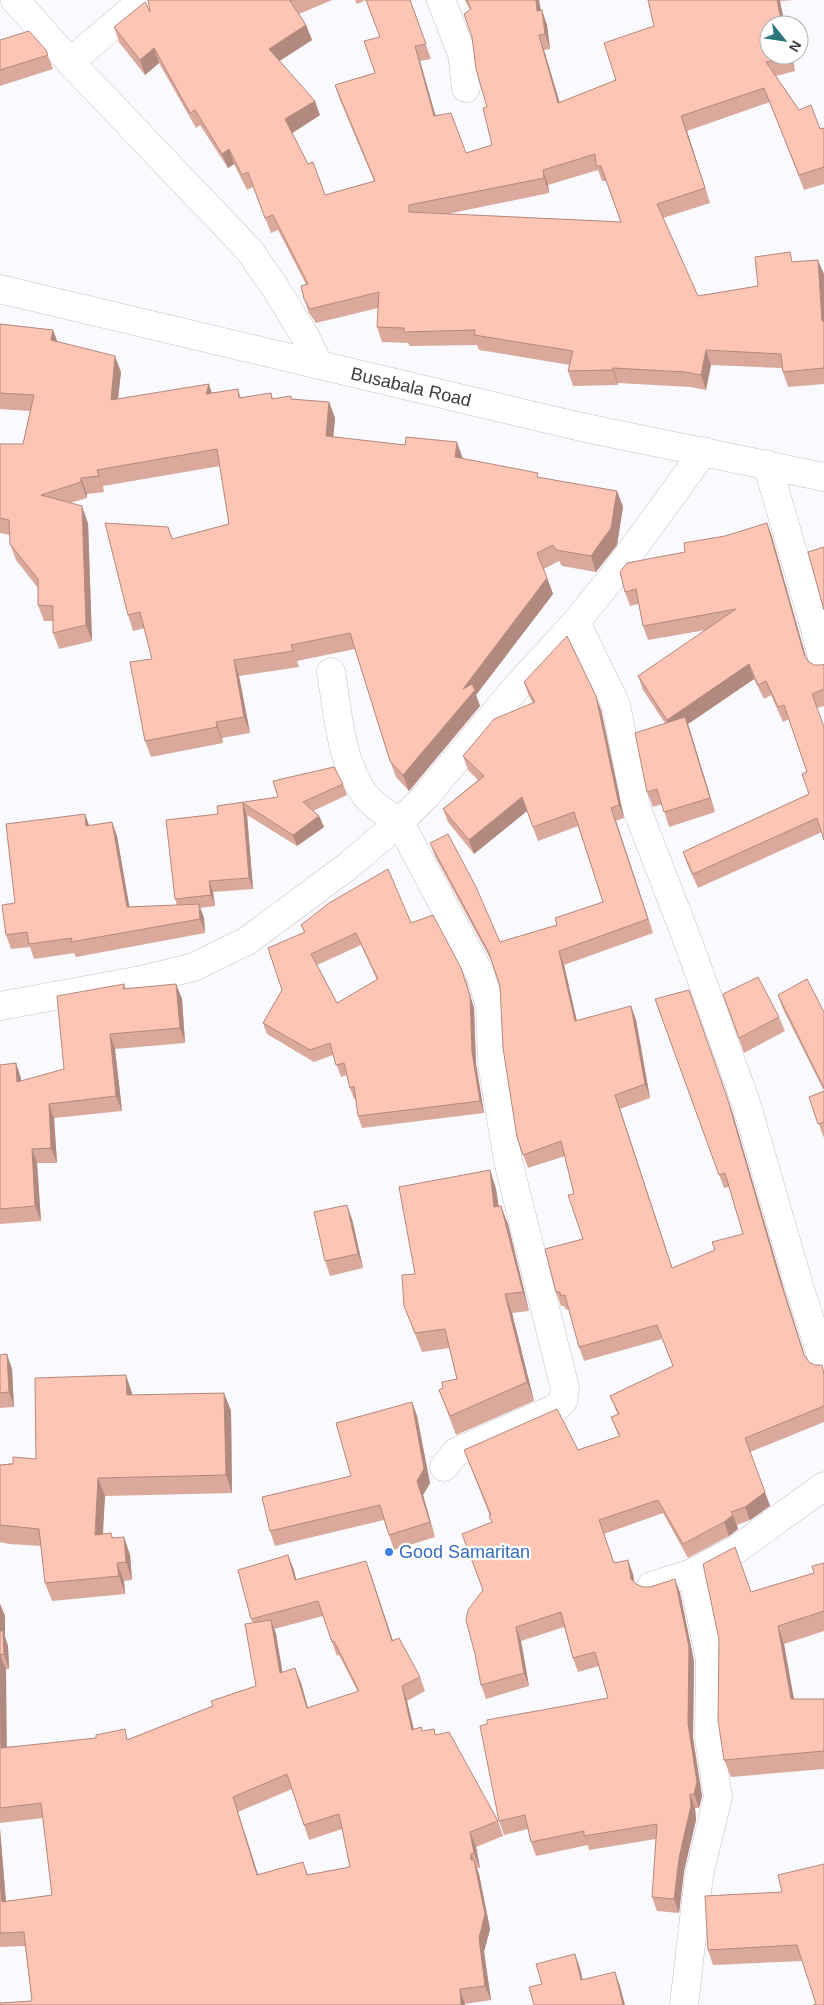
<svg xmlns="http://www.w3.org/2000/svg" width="824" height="2005" font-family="Arial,sans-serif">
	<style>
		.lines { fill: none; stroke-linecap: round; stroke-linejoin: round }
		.minor-casing { stroke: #c2c1c9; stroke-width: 29 }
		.minor { stroke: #fff; stroke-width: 28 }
		.wall { fill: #daa99b; fill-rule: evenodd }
		.shaded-wall { fill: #b2897e }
		.building { fill: #fec4b4; stroke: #b2897e; fill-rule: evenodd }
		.shop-dot { fill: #3f7fe0; stroke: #fff; stroke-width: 2 }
		.labels { text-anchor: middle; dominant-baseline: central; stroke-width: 4.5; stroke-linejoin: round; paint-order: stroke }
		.street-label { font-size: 18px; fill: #3c3c3f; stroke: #fff }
		.shop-label { font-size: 18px; fill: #366cbe; stroke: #fff; text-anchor: start }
	</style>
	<rect width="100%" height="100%" fill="#f9f9fe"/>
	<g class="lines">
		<defs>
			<path id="minor" d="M15,0L70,62L250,251L276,289L305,336L319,365
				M441,0L462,54L466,88
				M70,62L143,0
				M0,289L581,427L824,477
				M767,464L811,614L824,664
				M576,622L616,705L636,807L687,939L747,1106L800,1289L824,1364
				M331,672C338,712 340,758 363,792C372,805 386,814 399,821L480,974L490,1005L492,1063L508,1161L565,1388L563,1401L556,1408L456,1452L444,1467
				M0,1006L141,980L194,967L247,941L348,866L394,827L426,796L514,690L576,622L614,575L704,451
				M651,1586L692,1573L737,1549L824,1486
				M684,2005L699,1875L718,1797L709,1738L710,1659L692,1573"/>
		</defs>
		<use href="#minor" class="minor-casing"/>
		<use href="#minor" class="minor"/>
	</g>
	<path class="wall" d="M148,0H332L299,14L306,25L312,40L279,61L320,115L292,133L308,164L325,195L374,181L340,100L335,85L375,73L380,37L410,0L431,59L420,61L435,116L466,153L492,145L487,107L470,10L465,0H539L541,10L547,25L550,49L544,50L560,103L616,80L654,26L648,0H794L780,1L769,55H791L795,71L776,76L799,110L820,129L824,128V184L804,190L770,102L687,131L710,203L663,218L698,296L758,286L794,262L824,274V384L788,387L783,372L782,368L711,365L706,390L691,387L618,383V385L573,386L568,371L570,365L479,350L477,345L410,346L408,343L382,342L377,327L378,308L316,323L309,313L304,299L306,284L278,230L271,233L253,187L247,190L234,164L228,168L200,125L196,128L159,63L145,75L119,42L114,27L150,12ZM598,170L602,181H606L621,222L447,214L549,193L548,185Z
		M355,0H366L357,4Z
		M0,40L46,50L53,69L0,86Z
		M0,324L53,330L57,341L121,372L118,399L212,393L238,389L241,398L271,393L273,399H291L329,402L335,418L333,437L463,459L540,478L617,491L623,507L617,545L596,572L562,566L559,561L544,569L553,594L476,695L480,706L409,791L396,777L390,761L355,649L297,661L299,667L239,676L250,733L222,738L223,743L151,757L145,741L152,659L145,628L133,631L128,615L168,527L172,539L229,524L220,466L103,486L104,492L87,494V498L70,503L88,523L92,641L59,649L53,633V621H44L38,605V588L16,560L10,544V535L0,533V444H23L30,411L0,409Z
		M767,523L772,537L806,657L808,661L814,665H822L824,664V706L817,708L822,832L698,888L688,866L683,852L809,794L807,772L789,719L783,722L771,695L764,699L754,679L688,724L715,812L669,827L662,804L653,807L647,792L665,723L643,690L638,676L706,630L648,640L643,626L639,604L630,606L625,592L685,552Z
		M524,682L601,710L624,818L616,821L653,933L564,965L577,1021L631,1006L636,1020L650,1098L620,1109L672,1268L715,1251L743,1234L729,1187L724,1188L655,999L732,1111L785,1293L805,1357L809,1362L815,1365H822L824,1372V1422L750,1452L770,1506L750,1520L737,1525L738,1529L729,1536L688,1558L663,1513L604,1534L614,1563L633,1574L634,1582L636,1584L643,1587H650L675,1579L680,1593L694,1661L693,1738L702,1796L699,1808H695L696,1820L684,1871L679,1913L657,1911L652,1897L656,1839L589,1850L588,1845L536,1856L531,1842L528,1829L504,1835L499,1821L608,1698L599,1666L578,1672L573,1658L564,1627L521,1641L529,1686L486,1699L481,1685L482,1590L491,1522L490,1516L464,1450H578L619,1437L611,1417L618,1415L610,1396L673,1366L662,1339L584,1361L579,1347L569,1309L566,1310L564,1306H561L556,1292L583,1239L574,1194L565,1156L528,1168L517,1137L500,986L493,964L435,856L430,843L500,942L557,925L603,902L578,826L538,841L527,811L474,854L448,822L443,809L478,780L468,770L463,756L533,703L529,696Z
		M343,784L347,795L313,811L319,816L324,827L297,846L247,815L253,889L213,892L215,906L200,908L204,918L205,933L76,957L74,953L34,959L30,947L11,949L6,935L15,903L85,814L89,826L112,822L117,836L129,907L177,905L175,899L218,814L217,806L278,797Z
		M411,923L466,980L474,1008L476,1064L484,1113L362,1128L358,1116L356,1099H354L350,1088L347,1075L341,1077L333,1055L314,1062L267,1034L263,1023L282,990L304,932L301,925ZM361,945L377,980L337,1003L317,965Z
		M124,984L126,989L176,984L182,999L185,1043L115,1049L122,1111L54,1118L57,1163H37L41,1221L0,1224V1065L16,1063L21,1081L64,1069Z
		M723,994L779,1017L785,1031L744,1053Z
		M778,995L824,1012V1138L809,1097L824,1091L783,1009Z
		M490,1170L496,1189L499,1206L508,1224L529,1311L512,1313L534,1401L456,1435L439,1390L443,1388L457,1379L449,1348L422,1352L404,1306L415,1274Z
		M352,1219L363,1268L330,1276L325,1261Z
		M0,1355L12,1369L14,1407L0,1408Z
		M126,1375L132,1395L224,1393L231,1411L232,1493L105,1496L102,1534L111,1533L113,1538L124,1537L130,1555L132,1580L124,1581L125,1594L52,1601L45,1583L41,1546L9,1544L0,1542V1465L36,1459Z
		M412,1402L417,1416L430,1483L423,1495L435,1537L394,1550L384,1520L275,1546L270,1531L351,1476Z
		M288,1555L296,1580L371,1575L393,1641L420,1677L425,1691L407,1701L414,1729L436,1735L498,1821L503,1836L476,1847L480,1868H477L479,1874L490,1929L484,1952L491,2000L465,2004L32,2001L25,1946L0,1947V1829L6,1901L52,1895L43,1818L0,1823V1604L5,1616V1637L8,1646L9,1669H6V1747L129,1739L213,1706L256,1686L253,1623L251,1619ZM323,1616L337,1656L339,1655L358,1692L308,1708L301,1683L282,1672L276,1634L274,1629ZM292,1789L309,1840L342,1829L350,1867L308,1875L303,1862L258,1875L238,1812Z
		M824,1563V1631L784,1644L794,1699H824V1769L731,1777L724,1760L751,1592L814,1573Z
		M782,1892L802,1961L713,1965L708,1950Z"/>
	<path class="shaded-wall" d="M536,0H539L543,26L537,11Z
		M777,0H779L780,1L785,25H782Z
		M542,10L547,25L550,49L545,34Z
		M306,25L312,40L275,64L269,49Z
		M539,35L544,50L564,118L558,103Z
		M415,46L420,61L440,131L434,116Z
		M154,48L159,63L145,75L140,60Z
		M789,55H791L795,71Z
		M315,101L320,115L291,134L285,119Z
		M681,116L687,131L710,203Z
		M229,149L234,164L228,168L222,154Z
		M543,170L548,185L549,193L544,178Z
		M818,260L824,274V325L822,321Z
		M53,330L59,346L51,340Z
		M706,350L711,365L706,390L701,375Z
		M115,356L121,372L116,416L111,400Z
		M613,368L618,383V385L613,370Z
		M209,384L214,400L206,394Z
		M329,402L335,418L332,453L326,436Z
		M457,442L463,459L455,457Z
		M81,478L87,494V498L81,482Z
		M617,491L623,507L617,545L596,572L591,556Z
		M82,506L88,523L92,641L86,625Z
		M767,523L772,537L809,668L804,654Z
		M547,578L553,594L476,695L480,706L409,791L403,775L463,689Z
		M234,660L239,676L250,733L244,717Z
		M749,664L754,679L688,724L715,812L710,798L672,734L667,720Z
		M596,696L601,710L624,818L619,805Z
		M216,722L222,738L223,743L217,727Z
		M522,797L527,811L474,854L469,840Z
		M243,803L247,815L253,889L249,878Z
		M611,808L616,821L653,933L648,919Z
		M85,814L90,828L86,826Z
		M319,816L324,827L297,846L293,835Z
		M112,822L117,836L132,921L127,907Z
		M209,881L213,892L215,906L211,895Z
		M199,904L204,918L205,933L200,919Z
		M559,951L564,965L580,1035L575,1021Z
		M461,968L474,1008L476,1064L484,1113L480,1101L472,1052Z
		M176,984L182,999L185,1043L180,1028Z
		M689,990L732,1111L785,1293L809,1369L804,1355Z
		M631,1006L636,1020L650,1098L645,1084Z
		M110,1034L115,1049L122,1111L116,1096Z
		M16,1063L21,1078L22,1096L17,1082Z
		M615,1095L620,1109L677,1282L672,1268Z
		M49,1104L54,1118L57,1163L51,1148Z
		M32,1149L37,1163L41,1221L35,1206Z
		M490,1170L496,1189L501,1225L494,1207Z
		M347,1205L352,1219L363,1268L358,1254Z
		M501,1206L508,1224L529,1311L523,1292Z
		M505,1294L512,1313L534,1401L527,1382Z
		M7,1354L12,1369L14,1407L9,1392Z
		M126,1375L132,1393L133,1413L127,1395Z
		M224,1393L231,1411L232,1493L226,1475Z
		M412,1402L417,1416L430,1483L423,1495L435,1537L417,1481Z
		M98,1478L105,1496L102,1553L95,1535Z
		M765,1492L770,1506L750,1520L745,1507Z
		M733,1515L738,1529L729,1536L724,1522Z
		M124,1537L130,1555L132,1580L126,1562Z
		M288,1555L294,1570L300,1595L295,1580Z
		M628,1560L633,1574L636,1593L631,1579Z
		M366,1561L371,1575L398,1656L392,1641Z
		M117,1563L124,1581L125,1594L119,1576Z
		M675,1579L680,1593L694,1661L693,1738L702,1796L699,1808L694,1794Z
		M0,1604L5,1616V1637L8,1646L9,1669L4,1654L0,1631Z
		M271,1620L276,1634L285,1687L280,1673Z
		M778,1626L784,1644L797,1717L791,1699Z
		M516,1627L521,1641L529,1686L524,1673Z
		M0,1655L6,1669L7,1762L1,1748Z
		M295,1668L301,1683L312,1722L307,1708Z
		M402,1686L407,1701L417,1744L412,1730Z
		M690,1794L695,1808L696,1820L684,1871L679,1913L674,1899L679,1858Z
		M233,1797L238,1812L263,1890L257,1875Z
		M0,1829L7,1916L2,1902L0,1882Z
		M470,1832L476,1847L480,1868L474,1853Z
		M471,1854L479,1874L490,1929L484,1952L491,2000L485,1986L479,1938Z
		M575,1954L580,1968L586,1995L581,1980Z
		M615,1972L620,1986L625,2005H623Z
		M460,1989L465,2004V2005H461Z"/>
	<path class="building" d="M148,0H292L290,1L306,25L269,49L315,101L285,119L308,164L313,162L325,195L375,181L335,85L375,73L364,41L380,37L366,0H410L426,44L415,46L434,116L451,113L466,153L492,145L483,108L487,107L476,69L472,37L464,14L471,9L467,0H536L537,11L542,10L545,34L539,35L558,103L616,80L604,43L654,26L648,0H777L782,25H769V55H789V57L766,62L799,110L811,105L820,129L824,128V167L799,175L764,88L681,116L705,188L657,204L698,296L758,286L755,257L790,252L792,262L818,260L822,321H824V368L783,372L781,354L706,350L701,375L685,372L613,368V370L568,371L573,351L474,335L475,330L404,332V328L377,327L379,292L310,309L304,299L301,286L308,284L273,215L265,218L248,172L242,175L229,149L222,154L195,110L190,113L154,48L140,60L114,27L145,2L150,12ZM595,154L596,166H601L621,222L409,212V205L544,178L543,170Z
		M29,31L46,50L48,55L0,70V40Z
		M0,324L53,330L51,340L115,356L111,400L209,384L206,394L238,389L239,398L271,393L272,399L291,396V399L329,402L326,436L405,445L406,437L457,442L455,457L538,473L537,477L617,491L611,528L591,556L556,550L553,545L537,553L547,578L463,689L472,684L475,690L403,775L390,761L350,633L291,645L293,651L234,660L244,717L216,722L217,727L145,741L130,662L152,659L140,612L128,615L105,523L168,527L172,539L229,524L217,449L97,470L99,476L81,478V482L41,495L82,506L86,625L53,633V606L38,605V579L10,544L9,520L0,518V444H23L34,395L0,393Z
		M767,523L804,654L808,661L814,665H822L824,664V689L812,694L824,727V840L817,818L693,874L683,852L809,794L802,774L807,772L784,705L778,707L766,681L758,685L749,664L667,720L638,676L736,609L643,626L636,589L625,592L620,572L627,563L685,552L684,543L725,536Z
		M824,547V610L808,552Z
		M567,636L596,696L619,805L611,808L648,919L559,951L575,1021L631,1006L645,1084L615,1095L672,1268L715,1250L712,1242L743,1234L725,1173L719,1175L655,999L689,990L727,1097L780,1280L804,1355L809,1362L815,1365H822L824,1374V1406L745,1438L765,1492L745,1507L731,1512L733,1515L724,1522L683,1544L658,1500L599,1520L614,1563L628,1560L631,1579L636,1584L643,1587H650L675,1579L689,1647L688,1724L697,1782L694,1794H690L691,1806L679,1858L674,1899L652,1897L657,1824L584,1836V1831L531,1842L525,1815L499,1821L480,1726L487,1724V1720L608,1698L595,1652L573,1658L561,1612L516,1627L524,1673L481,1685L475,1654L466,1620L468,1610L483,1590L462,1534L492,1522L489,1516L491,1515L464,1450L557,1409L578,1450L620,1436L611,1417L619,1414L610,1396L673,1366L657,1325L579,1347L565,1295L561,1296L560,1292H556L545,1249L583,1239L568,1195L574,1194L561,1141L523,1155L517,1137L503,1048L500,986L489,953L430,843L448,834L476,887L500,942L557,925L555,918L603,902L574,812L533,827L522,797L469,840L443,809L484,776L463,756L494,719L535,702L524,682Z
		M685,717L710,798L664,812L657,789L647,792L635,733Z
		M334,767L343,784L303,802L319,816L293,835L243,803L249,878L209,881L211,895L175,899L166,820L218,814L217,806L278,797L273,781Z
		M85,814L86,826L112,822L127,907L199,904L200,919L71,942L72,938L29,944L27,932L6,935L2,905L15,903L6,824Z
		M388,869L411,923L433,915L461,968L470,996L472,1052L480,1101L358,1116L354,1086L350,1088L344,1063L336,1065L330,1043L310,1050L263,1023L282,990L268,948L305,932L301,925L329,903ZM356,933L378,979L337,1003L311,954Z
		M758,977L779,1017L739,1038L723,994Z
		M807,979L824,1012V1088L778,995Z
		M124,984L123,989L176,984L180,1028L110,1034L116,1096L49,1104L51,1148L32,1149L35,1206L0,1209V1065L16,1063L17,1082L64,1069L57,996Z
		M824,1091V1122L818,1124L809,1097Z
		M490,1170L494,1207L501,1206L523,1292L505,1294L527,1382L450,1416L439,1390L443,1388L442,1382L457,1379L445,1329L415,1333L404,1306L402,1275L415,1274L399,1187Z
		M347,1205L358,1254L325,1261L314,1212Z
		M7,1354L9,1392L0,1393V1355Z
		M126,1375L127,1395L224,1393L226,1475L98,1478L95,1535L111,1533L112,1538L124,1537L126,1562L117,1563L119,1576L45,1583L39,1529L0,1525V1465L13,1464V1457L36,1459L35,1378Z
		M412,1402L424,1469L417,1481L430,1522L389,1535L380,1505L270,1531L262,1497L351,1476L336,1423Z
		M735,1547L751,1592L814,1573L812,1566L824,1563V1611L778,1626L791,1699H824V1751L724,1760L718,1720L719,1639L703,1564Z
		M288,1555L295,1580L366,1561L392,1641L399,1638L420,1677L402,1686L412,1730L421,1727L422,1731L434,1729L435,1735L449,1732L498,1821L470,1832L474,1853L471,1854V1860H474L485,1914L479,1938L485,1986L460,1989L461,2005H0V2003L32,2001L24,1932L0,1933V1882L2,1902L52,1895L41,1803L0,1808V1623V1631H3L4,1654L0,1655L1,1748L96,1738V1735L125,1729L127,1740L213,1706L211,1701L256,1686L245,1624L271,1620L280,1673L295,1668L307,1708L359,1691L334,1641L332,1642L318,1601L251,1619L238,1570ZM287,1774L304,1825L339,1814L350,1867L307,1875L303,1862L257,1875L233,1797Z
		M824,1864V2005H813L816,2004L797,1945L708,1950L705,1896L782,1892L778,1875Z
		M575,1954L581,1980L615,1972L623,2005H534L529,1987L542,1984L536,1964Z"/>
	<circle class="shop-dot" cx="389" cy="1552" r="5"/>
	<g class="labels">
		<g class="street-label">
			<text transform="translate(411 387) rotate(13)">Busabala Road</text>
		</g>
		<g class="shop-label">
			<text x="399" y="1552">Good Samaritan</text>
		</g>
	</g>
	<g transform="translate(784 40) rotate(120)"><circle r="24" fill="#ffffff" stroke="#b1b1b2"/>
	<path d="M0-4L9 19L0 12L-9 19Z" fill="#2e767f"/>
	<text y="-8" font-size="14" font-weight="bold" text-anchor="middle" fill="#3c3c3f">N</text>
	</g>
</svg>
